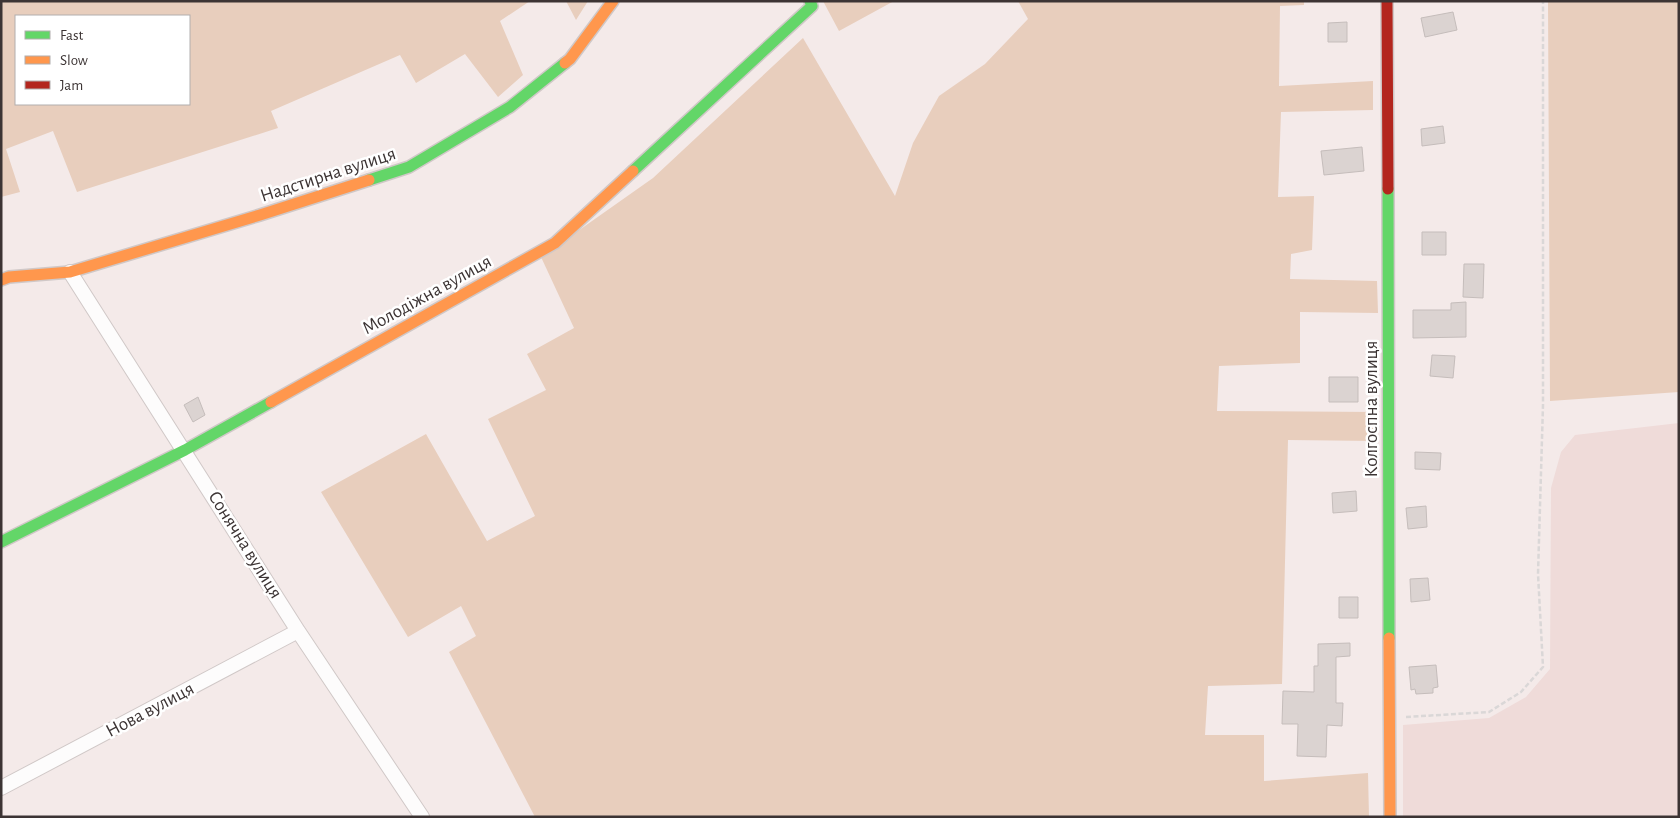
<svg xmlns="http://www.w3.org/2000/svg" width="1680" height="818" font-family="'Alegreya Sans',sans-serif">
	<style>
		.built { fill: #efdbd9 }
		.green { fill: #e8cebd; fill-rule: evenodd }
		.building { fill: #dbd3d1; stroke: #c5bdbb }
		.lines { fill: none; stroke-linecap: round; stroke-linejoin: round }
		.street-casing { stroke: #d0c8c7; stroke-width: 16 }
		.fast-casing { stroke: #d0c8c7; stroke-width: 14 }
		.slow-casing { stroke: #d0c8c7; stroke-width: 14 }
		.jam-casing { stroke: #d0c8c7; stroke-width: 14 }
		.path { stroke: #dad7d7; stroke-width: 2.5; stroke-dasharray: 5 2.5; stroke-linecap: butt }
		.street { stroke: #fdfcfc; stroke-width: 14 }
		.fast { stroke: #63d668; stroke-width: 11 }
		.slow { stroke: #ff974d; stroke-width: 11 }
		.jam { stroke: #b3261e; stroke-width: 11 }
		.labels { text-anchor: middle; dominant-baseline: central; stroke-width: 5; stroke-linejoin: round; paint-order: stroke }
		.street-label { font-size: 19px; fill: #3c3434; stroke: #fff }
	</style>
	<rect width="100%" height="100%" fill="#f4eae9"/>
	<path class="built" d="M1679,423V817H1403V725L1489,718L1526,697L1550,669L1551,488L1561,452L1575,435Z"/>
	<path class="green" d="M1,1H530L500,21L523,75L498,97L465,54L416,83L400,55L271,111L278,128L77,192L53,131L6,149L20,192L1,197ZM16,16H189V104H16Z
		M566,1H588L576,20Z
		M823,1H894L839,31Z
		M1018,1H1304V5L1280,6L1279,86L1373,81V110L1281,112L1278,197L1314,196L1312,250L1291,254L1290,279L1377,281L1378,313L1300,312V363L1219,366L1217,411L1375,412V441L1288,440L1282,684L1208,686L1205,735H1264V781L1368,773L1369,817H535L449,652L476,636L461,606L408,637L321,492L426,434L487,541L535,516L488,419L546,390L527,354L574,328L541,257L653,178L803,38L895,196L913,143L939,96L985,64L1028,19Z
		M1548,1H1679V392L1550,401Z"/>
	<path class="building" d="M1453,12L1457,30L1425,37L1421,18Z
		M1347,22V42H1328V23Z
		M1443,126L1445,143L1422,146L1421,129Z
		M1362,147L1364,171L1324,175L1321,151Z
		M1422,232H1446V255H1422Z
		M1464,264H1484L1483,298L1463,297Z
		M1466,302V337L1413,338V310H1451V303Z
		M1432,355L1455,356L1453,378L1430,376Z
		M1329,377H1358V402H1329Z
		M198,397L205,415L193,422L184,405Z
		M1415,452L1441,453L1440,470L1415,469Z
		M1356,491L1357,511L1333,513L1332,493Z
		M1426,506L1427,527L1408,529L1406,508Z
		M1428,578L1430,600L1411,602L1410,579Z
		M1339,597H1358V618H1339Z
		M1350,643V656L1336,657V703H1343L1342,726L1327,725L1326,757L1297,756L1298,724H1282L1283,691L1314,692V666H1318V644Z
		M1436,665L1438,687L1433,688V693L1416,694L1415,689L1411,690L1409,667Z"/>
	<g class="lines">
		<defs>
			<path id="street" d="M70,272L298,631L422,817
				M1,788L298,631"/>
			<path id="fast" d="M633,171L812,6L810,1
				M369,180L409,167L510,107L565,63
				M1388,189L1389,638
				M1,542L185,450L271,402"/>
			<path id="slow" d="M565,63L570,59L613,1
				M1,280L9,277L70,272L260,215L369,180
				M271,402L555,243L633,171
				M1389,638L1390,817"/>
			<path id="jam" d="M1387,1L1388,189"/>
		</defs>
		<use href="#street" class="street-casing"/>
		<use href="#fast" class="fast-casing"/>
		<use href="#slow" class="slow-casing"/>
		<use href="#jam" class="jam-casing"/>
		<path class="path" d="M1406,717L1489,712L1521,692L1543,667L1538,574L1543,405V1"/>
		<use href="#street" class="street"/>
		<use href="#fast" class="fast"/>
		<use href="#slow" class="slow"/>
		<use href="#jam" class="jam"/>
	</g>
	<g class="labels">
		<g class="street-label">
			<text transform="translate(328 175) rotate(-18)">Надстирна вулиця</text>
			<text transform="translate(427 295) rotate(-29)">Молодіжна вулиця</text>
			<text transform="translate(1371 409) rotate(-90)">Колгоспна вулиця</text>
			<text transform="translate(245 545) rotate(58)">Сонячна вулиця</text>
			<text transform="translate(150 710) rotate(-28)">Нова вулиця</text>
		</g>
	</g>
	<rect width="1680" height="818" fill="none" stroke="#3c3434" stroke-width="5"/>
	<rect x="15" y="15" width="175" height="90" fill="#ffffff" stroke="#b1aeae"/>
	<rect x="25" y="31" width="25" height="8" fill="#63d668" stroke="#b1aeae"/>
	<text x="60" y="40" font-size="15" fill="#3c3434">Fast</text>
	<rect x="25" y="56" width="25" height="8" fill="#ff974d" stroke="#b1aeae"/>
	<text x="60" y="65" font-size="15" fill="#3c3434">Slow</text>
	<rect x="25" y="81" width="25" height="8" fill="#b3261e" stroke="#b1aeae"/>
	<text x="60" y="90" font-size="15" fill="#3c3434">Jam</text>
</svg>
